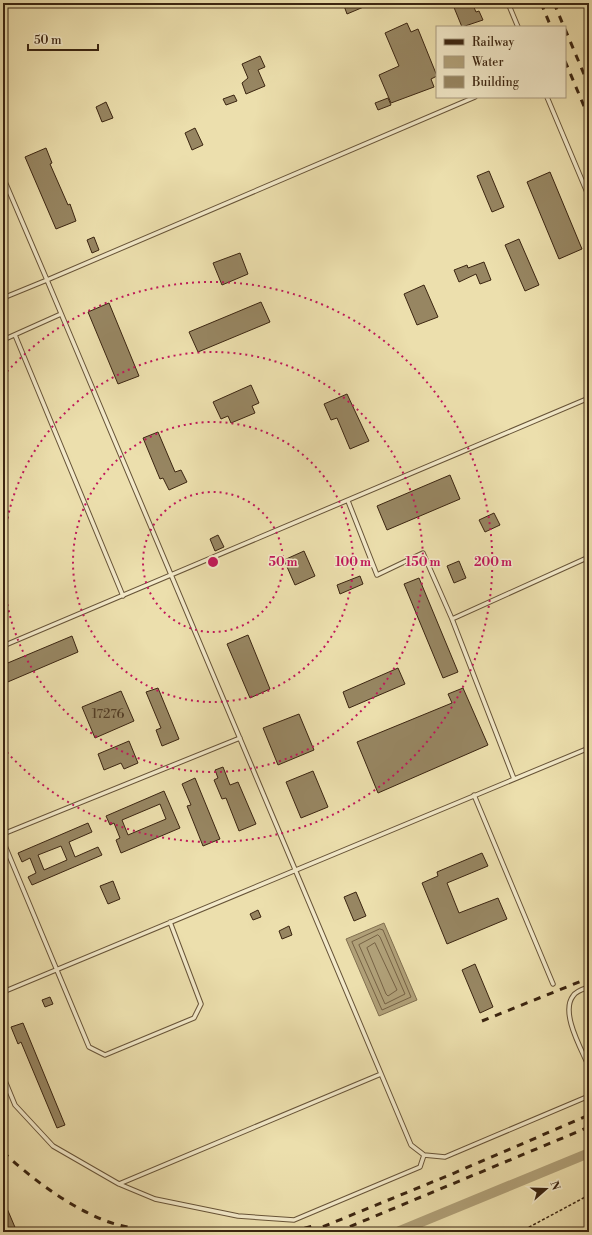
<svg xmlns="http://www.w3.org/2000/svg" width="592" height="1235" font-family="'Libre Bodoni',serif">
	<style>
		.water { fill: #b0a078; stroke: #816f4f }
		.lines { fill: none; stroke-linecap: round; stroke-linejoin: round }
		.shore { stroke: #766244; stroke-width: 1 }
		.canal { stroke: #b0a078; stroke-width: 10 }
		.building { fill: #978662; stroke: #3b2511; fill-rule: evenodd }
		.service-casing { stroke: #675438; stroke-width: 5.5 }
		.path { stroke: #3b2511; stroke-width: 1.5; stroke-dasharray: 3 2; stroke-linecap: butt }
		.service { stroke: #f3eaca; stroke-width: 3.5 }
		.rail { stroke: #3b2511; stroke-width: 3; stroke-dasharray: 7 7; stroke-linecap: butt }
		.ring { fill: none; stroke: #c2185b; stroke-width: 2; stroke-dasharray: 2 4 }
		.labels { text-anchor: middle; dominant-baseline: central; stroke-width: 3; stroke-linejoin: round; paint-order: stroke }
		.number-label { font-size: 13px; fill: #523d25 }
		.centre { fill: #c2185b; stroke: #f3eaca; stroke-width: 2 }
		.ring-label { font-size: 12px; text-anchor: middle; font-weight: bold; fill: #c2185b; stroke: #f3eaca; stroke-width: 3; stroke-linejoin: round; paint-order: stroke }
	</style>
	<rect width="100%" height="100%" fill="#ecdfad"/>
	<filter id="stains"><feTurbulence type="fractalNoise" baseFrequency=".005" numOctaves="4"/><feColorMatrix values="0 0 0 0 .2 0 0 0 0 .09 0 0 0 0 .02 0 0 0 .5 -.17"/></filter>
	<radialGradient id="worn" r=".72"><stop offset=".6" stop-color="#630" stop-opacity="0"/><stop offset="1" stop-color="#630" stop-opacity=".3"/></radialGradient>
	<path class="water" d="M384,923L417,1000L379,1016L346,939Z"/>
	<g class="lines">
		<path class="shore" d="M380,929L383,930L411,997L382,1010L352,942Z
			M378,935L380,937L405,994L385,1004L359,945Z
			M375,943L397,990L388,996L386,994L367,948Z"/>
		<path class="canal" d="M397,1232L589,1153"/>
	</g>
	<path class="building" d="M343,3H373L347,14Z
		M458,3H472L476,12L479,11L483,20L462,27L453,5Z
		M407,23L411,32L418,29L437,76L431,79L434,87L391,103L379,75L399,66L385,33Z
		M260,56L265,67L258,70L265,86L246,94L242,83L248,78L242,64Z
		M234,95L237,101L226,105L223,99Z
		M388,98L391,105L378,110L375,103Z
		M106,102L113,118L102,122L96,107Z
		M195,128L203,145L192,150L185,133Z
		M46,148L52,163L50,164L68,205L70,204L76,221L56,229L25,157Z
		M489,171L504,207L492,212L477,176Z
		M550,172L582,249L559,259L527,182Z
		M94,237L99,250L92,253L87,240Z
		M519,239L539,285L525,291L505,245Z
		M240,253L248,274L222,285L213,263Z
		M484,262L491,280L480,284L476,274L459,282L454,270L467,265L468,268Z
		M424,285L438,317L417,325L404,294Z
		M261,302L270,322L198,352L189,332Z
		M109,303L139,376L118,384L88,312Z
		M251,385L259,403L252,406L255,413L231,423L228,416L221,419L213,402Z
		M347,394L369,441L350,449L337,418L331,420L324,404Z
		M158,432L175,472L181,470L187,482L169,490L163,478L160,479L143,438Z
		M450,475L460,499L387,530L377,506Z
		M494,513L500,525L485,532L479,520Z
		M218,535L224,547L215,551L210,539Z
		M304,551L315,576L295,585L284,560Z
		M459,561L466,578L454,583L447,566Z
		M360,576L363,584L340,594L337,585Z
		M419,578L458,672L443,678L404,584Z
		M248,635L270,689L250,698L227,644Z
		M72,636L78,652L3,684V665Z
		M398,668L405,684L349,708L343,692Z
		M158,688L179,739L162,746L156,730L161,728L146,692Z
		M463,688L488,745L378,793L357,742L452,703L448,694Z
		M121,691L134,721L95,738L82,707Z
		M299,714L314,750L278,765L263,728Z
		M129,741L138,763L124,769L121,763L104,770L98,754Z
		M223,767L230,785L238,782L256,824L239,831L226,798L222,799L214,780L218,778L215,770Z
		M313,771L328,807L301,818L286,782Z
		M195,778L220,839L203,846L187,806L191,805L182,784Z
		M164,791L180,828L121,853L116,840L120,838L114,823L110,825L106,816ZM160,804L166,819L128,835L122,820Z
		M88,823L92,832L69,842L75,857L98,847L102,855L32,885L28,877L36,873L30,858L22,862L18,853ZM61,846L67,860L44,870L38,855Z
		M482,853L488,866L447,883L459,913L498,898L507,919L447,944L422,883L438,876L437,872Z
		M113,881L120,899L108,904L100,886Z
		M356,892L366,916L354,921L344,897Z
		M258,910L261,917L253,920L250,914Z
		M289,926L292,935L282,939L279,931Z
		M475,964L493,1007L480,1013L462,970Z
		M50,997L53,1004L45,1007L42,1000Z
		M23,1023L65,1125L57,1128L21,1042L18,1044L11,1027Z
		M3,1199L17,1232H3Z"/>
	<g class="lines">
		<defs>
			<path id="service" d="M508,3L518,27
				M547,97L589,197
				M3,177L47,280L475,97
				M3,298L47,280L411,1145L424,1155L445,1157L589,1096
				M15,335L123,596
				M3,340L61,314
				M348,501L377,575L423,553L452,619L514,779
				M452,619L589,557
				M3,646L589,398
				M474,795L553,984
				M3,834L240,738
				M3,841L89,1047L105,1055L194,1018L201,1004L170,922
				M589,987C583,989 576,991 573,996C560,1013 582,1050 589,1067
				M3,992L589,748
				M3,1076L15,1105L53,1146L119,1184L155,1199L238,1216L294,1220L420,1167L424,1155
				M119,1184L381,1074"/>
		</defs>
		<use href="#service" class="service-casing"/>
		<path class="path" d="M520,1232L589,1195"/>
		<use href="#service" class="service"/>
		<path class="rail" d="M541,3L551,27
			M554,3L564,27
			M565,29L589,86
			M565,61L589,118
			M482,1021L589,978
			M3,1152C32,1179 68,1206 106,1221C119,1226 134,1228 148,1232
			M291,1232L316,1225
			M310,1232L452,1174L589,1115
			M337,1232L589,1127"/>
	</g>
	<g class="ring">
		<circle cx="213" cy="562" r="70"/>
		<circle cx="213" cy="562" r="140"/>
		<path d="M3 560A210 210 0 1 1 3 564"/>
		<path d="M3 376A280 280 0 1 1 3 748"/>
	</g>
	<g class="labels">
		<g class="number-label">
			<text x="108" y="714">17276</text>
		</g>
	</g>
	<circle cx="213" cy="562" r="6" class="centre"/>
	<g class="ring-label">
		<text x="283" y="566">50 m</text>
		<text x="353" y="566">100 m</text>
		<text x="423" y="566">150 m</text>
		<text x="493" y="566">200 m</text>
	</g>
	<rect width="592" height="1235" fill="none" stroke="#ecdfad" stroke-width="16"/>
	<rect x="4" y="4" width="584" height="1227" fill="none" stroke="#3b2511" stroke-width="2"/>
	<rect x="8" y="8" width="576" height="1219" fill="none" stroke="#3b2511"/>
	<rect x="436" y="26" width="130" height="72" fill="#f3eaca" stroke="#a99b80"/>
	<rect x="444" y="39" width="20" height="6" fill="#3b2511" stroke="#a99b80"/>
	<text x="472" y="46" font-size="12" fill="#3b2511">Railway</text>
	<rect x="444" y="56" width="20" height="12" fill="#b0a078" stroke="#a99b80"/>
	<text x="472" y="66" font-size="12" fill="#3b2511">Water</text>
	<rect x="444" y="76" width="20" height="12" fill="#978662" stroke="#a99b80"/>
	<text x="472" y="86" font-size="12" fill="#3b2511">Building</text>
	<g transform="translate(546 1189) rotate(70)" stroke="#f3eaca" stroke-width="3" paint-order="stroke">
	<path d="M0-3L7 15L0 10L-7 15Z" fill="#3b2511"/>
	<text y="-6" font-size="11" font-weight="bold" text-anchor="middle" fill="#3b2511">N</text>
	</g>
	<path d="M28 44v6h70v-6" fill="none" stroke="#3b2511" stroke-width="2"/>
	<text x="34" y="44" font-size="12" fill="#3b2511" stroke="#f3eaca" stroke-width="3" paint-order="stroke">50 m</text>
	<rect width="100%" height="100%" filter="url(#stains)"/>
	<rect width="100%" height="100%" fill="url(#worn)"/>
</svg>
